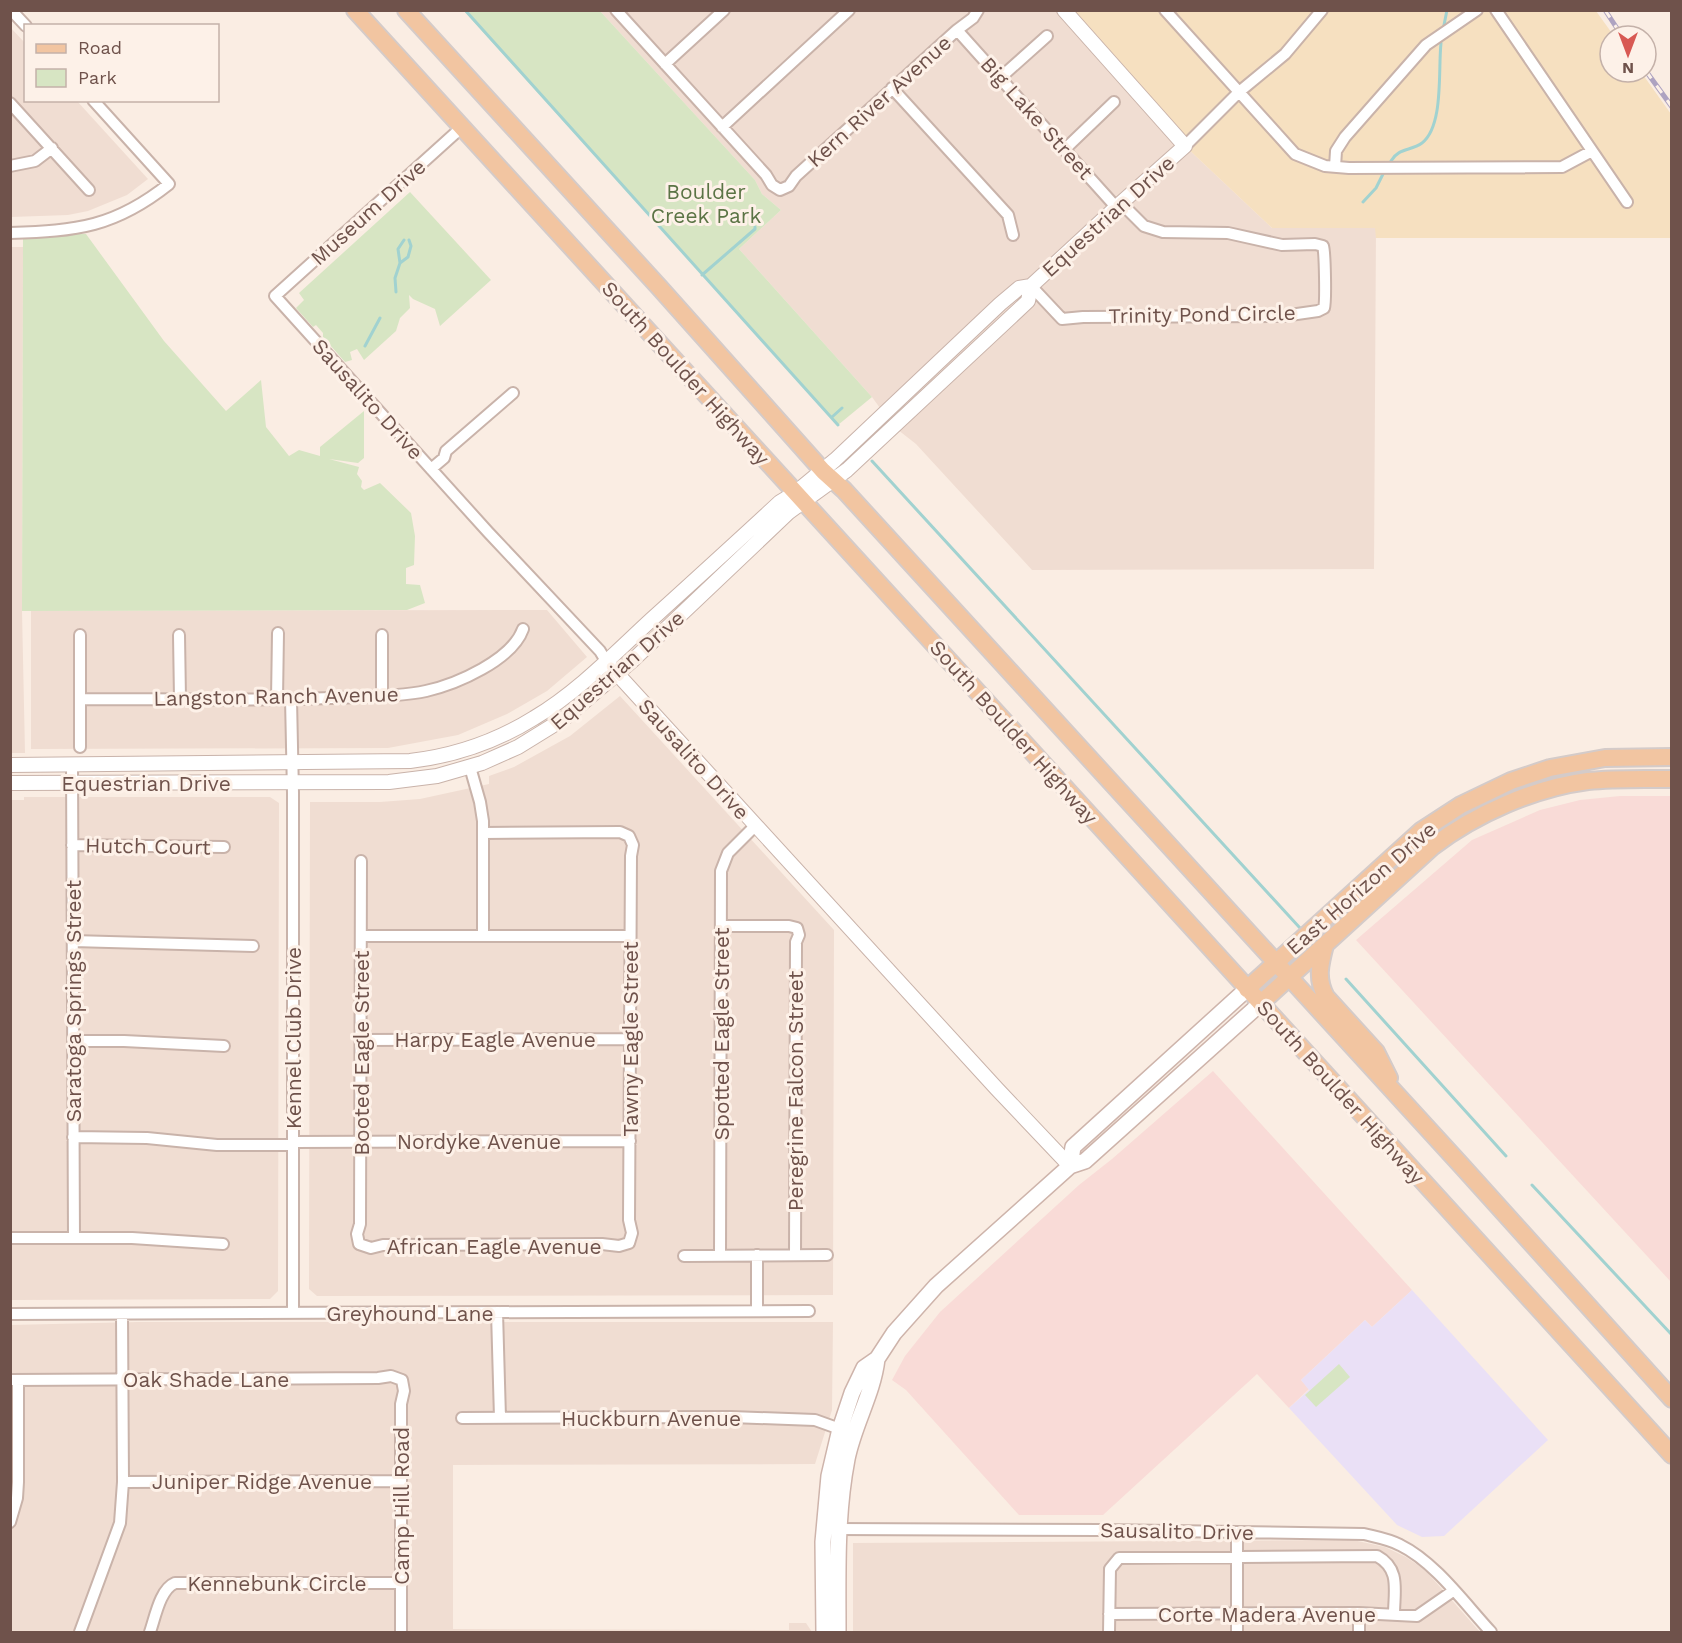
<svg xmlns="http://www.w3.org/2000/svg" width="1682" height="1643" font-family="'Work Sans',sans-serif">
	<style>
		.residential { fill: #f0ddd2 }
		.commercial { fill: #f9dbd7 }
		.education { fill: #eae0f6 }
		.green { fill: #d7e5c3 }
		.sand { fill: #f6e0c0 }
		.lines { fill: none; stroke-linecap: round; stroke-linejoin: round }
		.stream { stroke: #a1d2d0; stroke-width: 3 }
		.minor-casing { stroke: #c9b3aa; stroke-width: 14 }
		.tertiary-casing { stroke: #c9b3aa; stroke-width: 16 }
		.secondary-casing { stroke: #ceb4ab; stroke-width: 18 }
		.primary-casing { stroke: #d4cbc9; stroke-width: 20 }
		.minor { stroke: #fff; stroke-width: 10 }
		.tertiary { stroke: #fff; stroke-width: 14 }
		.secondary { stroke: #fff; stroke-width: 15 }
		.primary { stroke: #f2c5a1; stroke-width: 16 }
		.rail-casing { stroke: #aea3c1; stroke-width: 5 }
		.rail { stroke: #fdf1e8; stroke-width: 3; stroke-dasharray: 9; stroke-linecap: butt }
		.labels { text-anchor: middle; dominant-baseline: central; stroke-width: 6; stroke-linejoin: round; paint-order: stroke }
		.street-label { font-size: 21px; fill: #6f524b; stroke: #fdf1e8 }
		.park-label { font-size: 21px; fill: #5b7445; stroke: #fdf1e8 }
	</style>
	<rect width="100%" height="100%" fill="#faede3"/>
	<path class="residential" d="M600,11H1057L1185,146L1272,228H1376L1374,569L1032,570L916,444L893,426L872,397L739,249L781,210L762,194L755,180Z
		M10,27L25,43L26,100L77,101L148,179L127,195L88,211L68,215L11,217Z
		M10,247H23L22,611L25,753H10Z
		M547,610L587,657L547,691L507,714L458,735L388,748L31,749V611Z
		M620,696L834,930L833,1295L317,1296L309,1289L310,802H380L420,799L489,784V776L514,767L570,736Z
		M24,797H270L279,803L278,1291L270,1299L11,1300L10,800H24Z
		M139,1322H833L832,1410L815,1464L453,1465V1629L789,1630V1623H806L812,1632H11L10,1325Z
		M1353,1540L1385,1547L1406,1557L1425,1570L1480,1632H853V1543Z"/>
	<path class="commercial" d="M1620,796H1671V1282L1356,940L1472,840L1540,810L1580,800Z
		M1213,1071L1412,1290L1372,1327L1365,1320L1301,1380L1309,1389L1289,1408L1257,1374L1103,1515H1019L906,1390L892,1380L905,1356L940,1312L1079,1185L1112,1159Z"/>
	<path class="education" d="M1412,1290L1548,1440L1444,1536L1422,1537L1397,1525L1289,1408L1309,1390L1301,1380L1365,1320L1372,1327Z"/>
	<path class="green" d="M464,11H600L755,180L762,194L781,210L739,249L872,397L838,425Z
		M410,192L491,280L440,326L435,309L413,299L409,295L410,308L400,318L396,331L364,360L357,349L350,352L352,360L345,362L323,337V333L316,325L313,327L296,308L304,300L299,293Z
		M23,234H86L164,341L226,411L261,380L266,427L289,456L299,450L320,456V447L364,411V458L358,463L329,459L359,467L357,474L362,481L361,487L364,490L380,483L411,513L415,536L414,565L406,568V584L420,585L425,603L407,610L22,611Z
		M1339,1364L1350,1377L1316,1407L1305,1395Z"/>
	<path class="sand" d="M1068,11H1596L1614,36H1610V72H1641L1671,114V238H1376L1375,228H1272L1185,146Z"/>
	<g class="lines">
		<path class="stream" d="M465,10L838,425
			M1444,25L1447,10
			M1391,161C1398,148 1411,151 1422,143C1444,126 1438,70 1441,43
			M1363,202L1376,188L1385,170
			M400,263L408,257L411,246L409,240
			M702,275L755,229V227
			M396,292L395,278L400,263L398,249L404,240
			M365,346L380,318
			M832,417L842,408
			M872,461L1300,928
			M1346,979L1506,1156
			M1532,1185L1672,1335"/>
		<defs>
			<path id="minor" d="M11,10L26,26
				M616,10L766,175L772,185L780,190L789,186L796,176L957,30L973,18L978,10
				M1165,10L1295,154L1325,166L1349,168L1562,167L1592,151
				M1496,10L1627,202
				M957,30L1116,207
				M665,64L724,10
				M1000,78L1047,36
				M892,88L1008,215L1013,235
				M10,103L89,190
				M722,127L849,10
				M461,128L275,296L488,532L600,651L606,661
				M1185,146L1239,92L1285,54L1322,10
				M1065,149L1114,102
				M10,166L35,161L52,148
				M1335,167L1336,151L1345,137L1426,45L1477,10
				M10,233C77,231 115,227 169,184L93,100
				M1031,286L1062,319L1083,317L1283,316L1318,311L1324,308C1326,302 1325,252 1323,246L1315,244L1282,245L1228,233L1163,232L1144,226L1121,203
				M431,469L444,458L446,451L513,393
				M179,635L180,699
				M382,635V695
				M80,699C164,699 247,701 331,698C359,697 399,697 426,691C457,684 512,660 523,629
				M277,699L278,633
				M291,699L293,793V1313
				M80,747V635
				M72,764L74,1238
				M470,767L480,802L483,821V936
				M72,845L224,847
				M361,861L360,1224L357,1234L359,1244L371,1248L383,1245L602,1244L619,1246L629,1243L632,1233L629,1220L631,856L633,845L629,836L620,832L483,833
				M721,926H789L797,928L799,935L796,942L795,1255
				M361,936H630
				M73,941L253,946
				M361,1040L630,1039
				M73,1041H124L224,1046
				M73,1137L147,1138L217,1145H293
				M293,1142L630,1141
				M10,1238H132L223,1244
				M684,1256L827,1255
				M720,1256L721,871L728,853L755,826
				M757,1311V1255
				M497,1312L500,1418
				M10,1314L809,1311
				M10,1380L378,1378L391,1376L402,1380L404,1391L401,1404V1632
				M462,1418L731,1417L815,1420L840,1429
				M123,1482L401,1481
				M10,1522L17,1498L18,1482V1380
				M834,1529L1101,1530L1364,1534C1376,1537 1389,1539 1400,1545C1435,1562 1465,1604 1491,1632
				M1237,1532V1632
				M1109,1614L1359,1613L1417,1616L1453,1591
				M80,1632L120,1523L123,1482L122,1314
				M150,1632C155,1618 160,1589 175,1583H401
				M1109,1632L1110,1569L1119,1558L1377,1556C1401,1569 1394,1591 1394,1615
				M1359,1632V1613"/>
			<path id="tertiary" d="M611,667L997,1089L1070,1166
				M10,765L410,761C453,756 497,741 534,718C578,692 615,653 652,619C695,580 738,541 780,502L795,493L835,460L1000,304L1019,288L1031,286L1121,203L1185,146L1064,10
				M10,783L389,782L437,776L482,763L518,747L565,718L632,661L789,512L847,470L1028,301L1031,286"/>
			<path id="secondary" d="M1070,1166L1073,1147L1247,989
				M824,1632L823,1542L829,1476L840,1429L852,1393L864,1368L877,1359L894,1333L936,1286L1070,1166L1085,1161L1261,1003
				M838,1632C838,1574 836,1516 847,1459C854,1424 873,1394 877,1359"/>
			<path id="primary" d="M355,10L1025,744L1672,1455
				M406,10L659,287L823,471L844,490L1461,1165L1672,1399
				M1325,945C1320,964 1316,979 1326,997L1376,1052L1389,1078
				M1247,989L1421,831L1461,805L1511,781L1550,768L1605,758L1672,757
				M1261,1003L1432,847C1475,814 1534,788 1588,781C1616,778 1644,779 1672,779"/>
		</defs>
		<use href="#minor" class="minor-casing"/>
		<use href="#tertiary" class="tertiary-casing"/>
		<use href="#secondary" class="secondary-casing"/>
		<use href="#primary" class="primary-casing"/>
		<use href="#minor" class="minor"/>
		<use href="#tertiary" class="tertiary"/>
		<use href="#secondary" class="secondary"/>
		<use href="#primary" class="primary"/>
		<defs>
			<path id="rail" d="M1605,10L1622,36
				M1646,71L1672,107"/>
		</defs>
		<use href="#rail" class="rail-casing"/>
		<use href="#rail" class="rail"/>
	</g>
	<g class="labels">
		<g class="street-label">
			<text transform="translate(879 101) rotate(-42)">Kern River Avenue</text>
			<text transform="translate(1037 118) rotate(48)">Big Lake Street</text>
			<text transform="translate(368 212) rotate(-42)">Museum Drive</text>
			<text transform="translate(1108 216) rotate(-42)">Equestrian Drive</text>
			<text transform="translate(1202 314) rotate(-1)">Trinity Pond Circle</text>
			<text transform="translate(686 373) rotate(48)">South Boulder Highway</text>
			<text transform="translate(368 399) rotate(48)">Sausalito Drive</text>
			<text transform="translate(617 670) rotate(-41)">Equestrian Drive</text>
			<text transform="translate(276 696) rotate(-1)">Langston Ranch Avenue</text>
			<text transform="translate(1014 732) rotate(48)">South Boulder Highway</text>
			<text transform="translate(694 759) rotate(48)">Sausalito Drive</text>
			<text x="146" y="783">Equestrian Drive</text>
			<text transform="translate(148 846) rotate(1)">Hutch Court</text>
			<text transform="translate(1361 888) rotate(-41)">East Horizon Drive</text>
			<text transform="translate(73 1001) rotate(-90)">Saratoga Springs Street</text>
			<text transform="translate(721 1034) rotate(-90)">Spotted Eagle Street</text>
			<text transform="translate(293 1038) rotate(-90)">Kennel Club Drive</text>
			<text x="495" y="1039">Harpy Eagle Avenue</text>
			<text transform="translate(630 1039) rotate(-90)">Tawny Eagle Street</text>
			<text transform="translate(361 1053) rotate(-90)">Booted Eagle Street</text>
			<text transform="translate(795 1091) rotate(-90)">Peregrine Falcon Street</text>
			<text transform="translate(1341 1092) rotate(48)">South Boulder Highway</text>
			<text x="479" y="1141">Nordyke Avenue</text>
			<text x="494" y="1246">African Eagle Avenue</text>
			<text x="410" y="1313">Greyhound Lane</text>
			<text x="206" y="1379">Oak Shade Lane</text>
			<text x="651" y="1418">Huckburn Avenue</text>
			<text x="262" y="1481">Juniper Ridge Avenue</text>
			<text transform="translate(401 1506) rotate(-90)">Camp Hill Road</text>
			<text transform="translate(1177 1531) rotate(1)">Sausalito Drive</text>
			<text x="277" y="1583">Kennebunk Circle</text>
			<text x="1267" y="1614">Corte Madera Avenue</text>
		</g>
		<g class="park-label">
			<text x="706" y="191">Boulder<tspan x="706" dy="24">Creek Park</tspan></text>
		</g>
	</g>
	<rect width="1682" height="1643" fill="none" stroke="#6f524b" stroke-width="24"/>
	<rect x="24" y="24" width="195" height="78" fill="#fdf1e8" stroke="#c4b1a9" stroke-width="1.5"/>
	<rect x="36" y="44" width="30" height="9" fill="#f2c5a1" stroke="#c4b1a9" stroke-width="1.5"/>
	<text x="78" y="54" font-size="18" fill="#6f524b">Road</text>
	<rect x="36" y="69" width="30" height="18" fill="#d7e5c3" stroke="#c4b1a9" stroke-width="1.5"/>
	<text x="78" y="84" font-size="18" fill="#6f524b">Park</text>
	<g transform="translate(1628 54) rotate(180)"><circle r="28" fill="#fdf1e8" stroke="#c4b1a9" stroke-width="1.5"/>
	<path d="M0-4.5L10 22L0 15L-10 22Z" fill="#d85953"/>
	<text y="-9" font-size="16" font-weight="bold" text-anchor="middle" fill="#6f524b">N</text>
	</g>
</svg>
